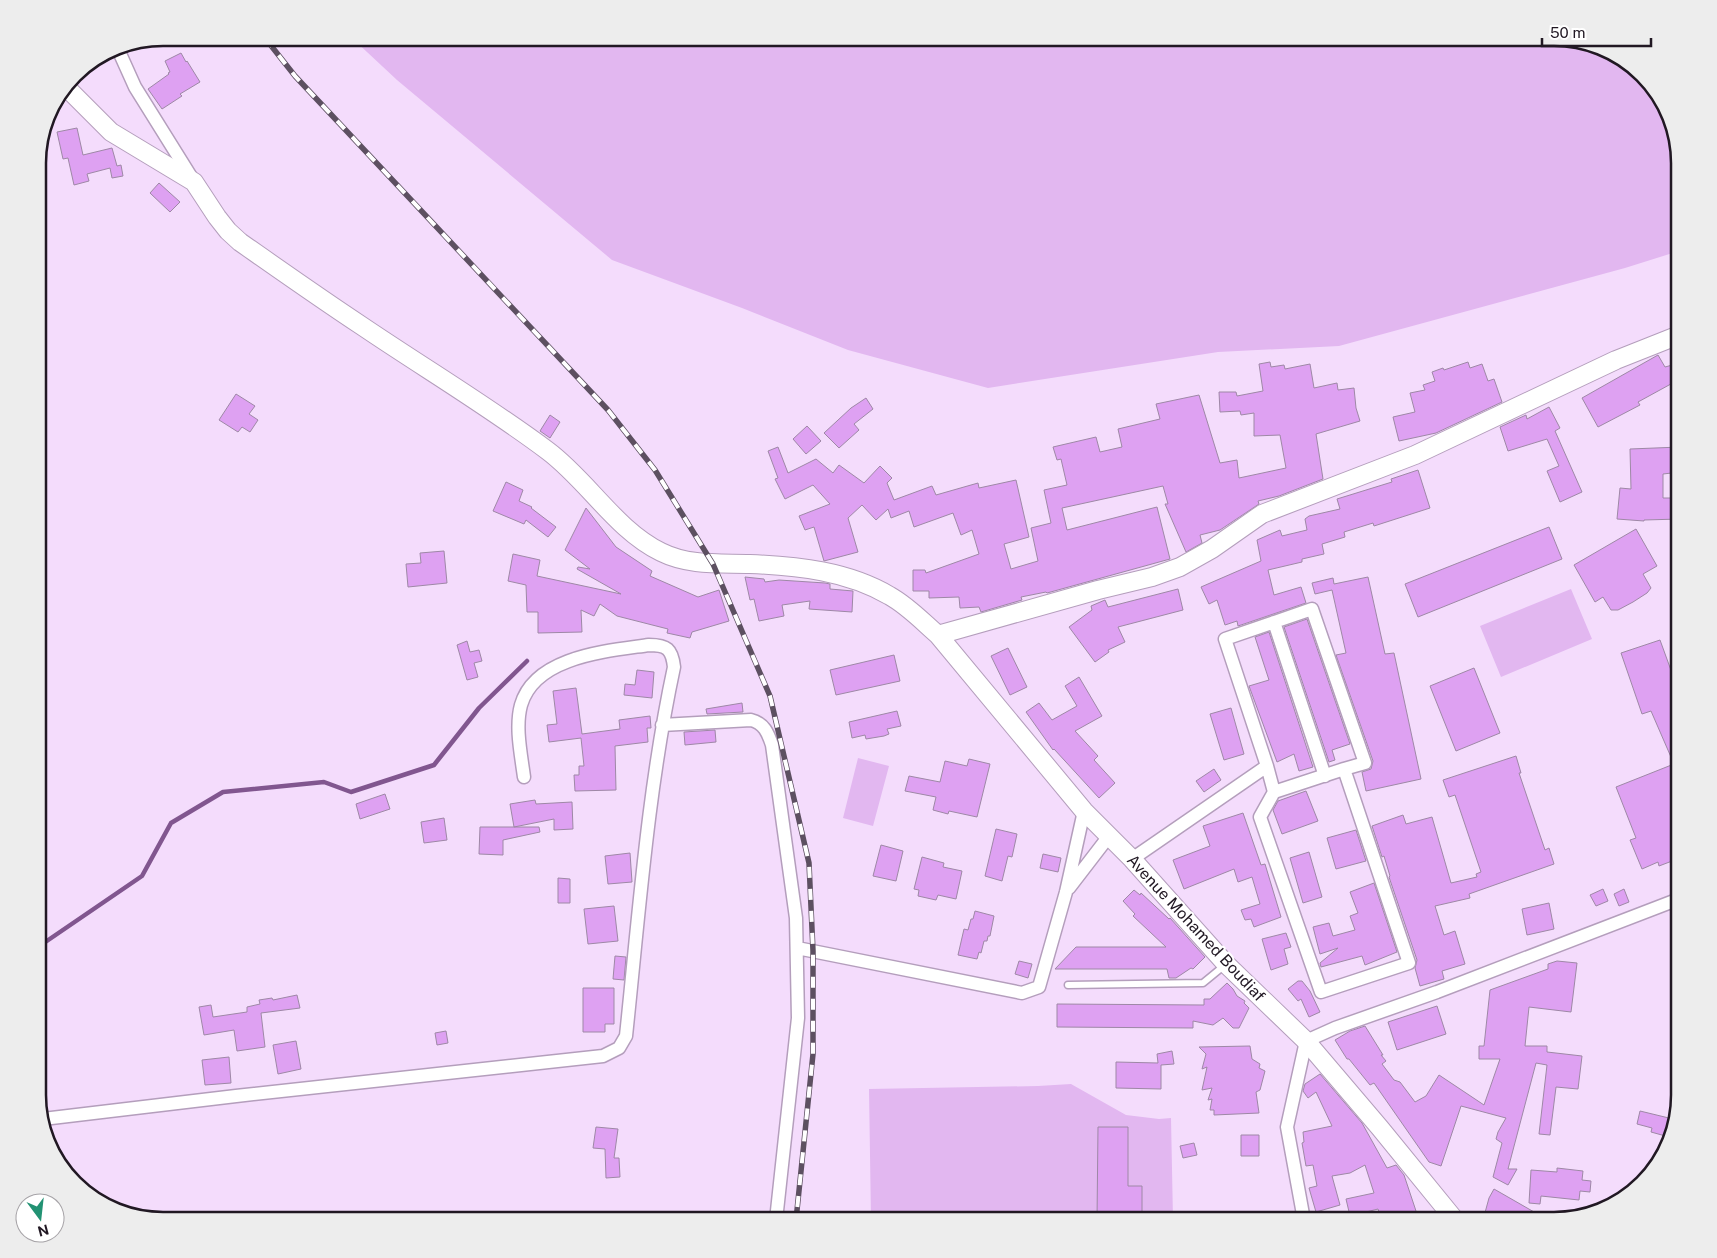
<svg xmlns="http://www.w3.org/2000/svg" width="1717" height="1258" font-family="'Public Sans',sans-serif">
	<style>
		.green { fill: #e2b7f0 }
		.lines { fill: none; stroke-linecap: round; stroke-linejoin: round }
		.stream { stroke: #81568f; stroke-width: 4.5 }
		.building { fill: #dea1f2; stroke: #9e88a6 }
		.lane-casing { stroke: #b49ebc; stroke-width: 9 }
		.street-casing { stroke: #b49ebc; stroke-width: 15 }
		.secondary-casing { stroke: #b49ebc; stroke-width: 20 }
		.lane { stroke: #fff; stroke-width: 6 }
		.street { stroke: #fff; stroke-width: 12 }
		.secondary { stroke: #fff; stroke-width: 18 }
		.rail-casing { stroke: #5d5061; stroke-width: 5.5 }
		.rail { stroke: #fff; stroke-width: 4; stroke-dasharray: 11; stroke-linecap: butt }
		.labels { text-anchor: middle; dominant-baseline: central; stroke-width: 4; stroke-linejoin: round; paint-order: stroke }
		.street-label { font-size: 16px; fill: #211823; stroke: #fff }
		.rim { fill: none; stroke: #211823; stroke-width: 2.5 }
	</style>
	<rect width="100%" height="100%" fill="#f4dcfc"/>
	<path class="green" d="M352,38H1554L1594,44L1630,63L1666,107L1679,163V251L1625,268L1339,346L1218,352L988,388L848,350L742,308L612,260L397,80Z
		M1571,589L1592,639L1501,677L1480,626Z
		M858,758L889,766L873,826L843,818Z
		M1071,1084L1126,1115L1159,1119L1171,1118L1173,1220H871L869,1089L1038,1086Z"/>
	<g class="lines">
		<path class="stream" d="M38,947L142,876L171,823L223,792L324,782L351,792L434,765L479,708L527,661"/>
	</g>
	<path class="building" d="M181,53L186,62L187,61L200,82L180,94L182,96L162,109L148,89L169,74L168,73L170,72L165,61Z
		M77,128L83,155L112,148L117,166L121,165L123,176L112,178L110,168L87,174L89,181L74,185L68,158L63,159L57,132Z
		M159,183L180,202L170,212L150,193Z
		M1658,355L1665,367L1676,364L1677,368L1680,367V379L1638,402L1640,405L1598,427L1582,398Z
		M1270,362L1271,367L1284,365L1285,369L1310,364L1314,388L1337,383L1338,390L1354,388L1356,408L1360,421L1316,434L1323,479L1279,496L1258,501L1259,504L1220,530L1200,535L1202,543L1186,552L1165,504H1168L1163,486L1062,508L1067,530L1157,507L1170,559L1047,593L1046,592L1021,597L1022,600L981,612L979,607L960,608L959,597L929,598V591H913V570H925L926,573L979,554L972,530L961,535L953,513L914,527L909,511L891,518L888,509L876,520L862,505L848,518L858,552L824,561L814,527L805,530L799,516L830,504L813,485L785,499L775,479L778,478L768,451L778,447L788,473L816,459L833,473L839,465L864,483L880,466L892,478L887,483L894,500L932,486L936,495L978,483L979,488L1016,480L1029,537L1004,544L1011,569L1038,561L1031,528L1051,523L1044,490L1067,485L1061,459L1057,460L1053,447L1096,437L1100,452L1122,447L1118,429L1160,419L1156,404L1199,395L1220,463L1237,460L1239,478L1286,468L1280,435L1254,436V413L1241,415L1240,411L1220,412L1219,392H1236L1237,396L1263,391L1259,364Z
		M1468,362L1470,368L1482,364L1488,381L1494,379L1502,402L1436,433L1399,441L1393,417L1415,412L1410,393L1425,390L1423,385L1435,381L1432,372L1443,368L1444,370Z
		M236,394L255,406L249,414L258,420L250,432L242,427L238,432L219,420Z
		M866,398L873,409L854,424L859,430L839,448L824,433L851,408Z
		M1549,407L1560,428L1555,431L1582,492L1560,502L1547,471L1559,466L1547,439L1508,451L1500,427L1526,415L1527,419Z
		M550,415L560,422L550,438L540,431Z
		M807,426L821,441L806,454L793,439Z
		M1680,447V472L1663,474V498H1680V519L1644,520V521L1617,519L1620,488L1631,489L1630,449Z
		M1418,470L1430,508L1374,526L1373,523L1344,532L1345,537L1322,544L1324,554L1302,559V562L1268,570L1274,595L1301,587L1306,603L1238,626L1237,621L1225,625L1217,600L1209,604L1201,587L1261,561L1257,540L1280,530L1282,536L1307,530L1305,519L1309,516L1340,509L1337,499L1392,482L1391,479Z
		M506,482L523,490L519,501L532,507L531,508L556,527L548,537L526,520L524,524L493,511Z
		M586,508L616,547L652,571L650,576L698,597L719,590L729,621L692,632L690,638L667,633L668,629L617,616L600,604L594,616L581,610L582,632L538,633V612H527L526,585L508,581L513,554L540,560L537,576L621,594L577,569L578,567L590,569L565,550Z
		M1549,527L1562,559L1418,617L1405,584Z
		M1636,529L1657,566L1643,574L1651,588L1647,593L1633,602L1618,610H1611L1603,597L1595,602L1574,565Z
		M444,551L447,583L408,587L406,564L421,563L420,553Z
		M745,577L764,579L765,582L779,580L825,583L830,584V589L853,591L852,612L809,609L810,601L782,605L784,616L759,621L754,599L750,600Z
		M1368,577L1385,654L1394,653L1421,779L1366,791L1362,772L1371,769L1373,761L1336,655L1346,653L1332,590L1315,594L1312,583L1333,578L1334,584Z
		M1178,589L1183,610L1118,627L1125,642L1108,650L1109,652L1095,662L1069,627L1092,610L1091,606L1105,600L1108,607Z
		M1307,619L1350,744L1332,750L1335,760L1329,762L1284,627Z
		M1269,632L1313,767L1299,771L1294,754L1277,762L1249,686L1269,680L1255,637Z
		M1660,640L1680,695V858L1659,866L1658,862L1642,869L1630,840L1636,838L1616,787L1674,764L1651,711L1642,714L1621,653Z
		M467,641L470,652L479,650L482,661L474,663L478,677L467,680L457,645Z
		M1008,648L1027,687L1010,695L991,656Z
		M894,655L900,681L836,695L830,670Z
		M1474,668L1500,733L1456,751L1430,686Z
		M637,670L654,672L652,698L624,695L625,684L635,685Z
		M1079,677L1102,716L1075,731L1098,756L1094,760L1115,783L1099,798L1054,749L1053,750L1026,712L1039,703L1052,720L1077,706L1065,686Z
		M576,688L582,734L620,729L619,720L650,716L651,728H647L648,742L615,746L616,790L575,791L574,775H579V766H584L581,738L549,742L547,725L557,724L553,691Z
		M742,703L743,712L707,714L706,709Z
		M1231,708L1244,754L1224,760L1210,714Z
		M897,711L901,726L887,729L889,734L884,736L866,739L865,735L852,738L849,722Z
		M715,730L716,742L685,745L684,732Z
		M1516,756L1521,773H1519L1545,850L1549,848L1554,864L1469,894L1470,898L1435,906L1444,935L1455,931L1465,964L1442,971L1444,979L1420,986L1415,968L1417,960L1389,877L1390,876L1384,856L1382,857L1372,826L1403,815L1406,824L1432,817L1451,883L1477,877L1476,874L1481,872L1455,795L1449,797L1443,780Z
		M969,759L990,764L977,817L949,811L948,814L933,810L936,797L905,791L909,776L940,782L945,761L967,766Z
		M1214,769L1221,780L1204,792L1196,781Z
		M1306,791L1318,821L1282,834L1273,810L1278,801Z
		M385,794L390,809L360,819L356,804Z
		M535,800L536,804L572,802L573,829L554,830V819L514,827L510,804Z
		M1243,813L1261,865L1265,864L1281,917L1254,927L1251,919L1245,920L1241,910L1260,904L1252,877L1238,882L1234,869L1184,889L1173,860L1210,846L1203,826Z
		M444,818L447,840L424,843L421,822Z
		M480,827H539L540,832L503,840V855L479,854Z
		M996,829L1017,834L1012,857L1008,856L1002,881L985,876Z
		M1356,830L1366,861L1336,869L1327,838Z
		M881,845L903,851L896,881L873,876Z
		M1309,852L1322,897L1303,903L1290,858Z
		M630,853L632,882L608,884L605,856Z
		M1043,854L1061,858L1058,872L1040,868Z
		M922,857L944,863L943,867L962,871L956,899L938,895L936,900L918,896L919,890L914,889Z
		M558,878L570,879V903H558Z
		M1374,883L1397,952L1365,965L1362,956L1321,967L1320,963L1338,948L1320,954L1313,927L1329,923L1333,936L1355,930L1350,916L1358,913L1350,892Z
		M1603,889L1608,901L1596,906L1590,895Z
		M1624,889L1629,902L1619,906L1614,894Z
		M1134,890L1140,895L1141,893L1169,919L1170,918L1205,957L1193,969L1191,968L1176,978H1169L1167,969H1055L1076,947H1166L1133,916L1135,914L1123,901Z
		M1549,903L1554,929L1527,935L1522,909Z
		M614,906L618,941L588,944L584,909Z
		M975,911L994,916L990,936H988L987,941H984L981,953L979,952L977,959L958,955L964,929L968,930L971,919H973Z
		M1286,933L1291,947L1284,949L1288,964L1271,970L1262,939Z
		M615,956L626,957L624,980L613,979Z
		M1019,961L1032,964L1028,978L1015,974Z
		M1557,961L1577,963L1571,1012L1529,1007L1525,1046H1547V1052L1582,1056L1578,1089L1556,1087L1550,1135L1539,1134L1547,1065L1536,1063L1508,1169H1517L1508,1185L1493,1177L1502,1143L1496,1139L1498,1132L1506,1118L1461,1106L1441,1166L1429,1162L1374,1083L1370,1085L1349,1059H1347L1335,1040L1350,1031L1365,1026L1383,1055H1381L1386,1061L1382,1064L1394,1080L1400,1082L1415,1102L1426,1096L1439,1075L1484,1105L1500,1059H1479V1046H1484L1490,990L1548,969V964Z
		M1298,981H1302L1310,991L1320,1012L1309,1017L1301,999L1298,1001L1288,989Z
		M1227,983L1233,989L1237,996L1245,1001L1244,1003L1249,1008L1239,1028H1233L1223,1018L1213,1025L1193,1021V1028L1057,1027V1004L1204,1005V999H1210Z
		M583,988H614V1024H605V1032H583Z
		M297,995L300,1008L261,1013L265,1047L237,1051L234,1030L204,1035L199,1007L211,1005L213,1017L247,1012V1007L260,1004L259,1000L272,998L273,1000Z
		M1437,1006L1446,1034L1397,1050L1388,1022Z
		M446,1031L448,1043L437,1045L435,1033Z
		M296,1041L301,1069L278,1074L273,1045Z
		M1250,1046L1252,1059L1260,1064L1259,1068L1265,1071L1260,1090L1256,1092L1259,1113L1214,1115V1110H1210L1212,1099L1208,1100L1212,1088L1202,1090L1207,1067L1202,1069L1206,1054L1199,1047Z
		M1172,1051L1174,1064L1161,1065V1089L1116,1088V1062L1158,1063L1157,1054Z
		M229,1057L231,1083L205,1085L202,1060Z
		M1320,1074L1362,1123L1387,1168L1396,1165L1404,1175L1419,1220H1382L1378,1209L1350,1216L1346,1199L1374,1193L1365,1165L1350,1173L1332,1176L1340,1205L1316,1212L1309,1188L1317,1186L1313,1165L1306,1166L1302,1143L1304,1142L1303,1132L1332,1126L1316,1092L1308,1098L1303,1091L1305,1084Z
		M1640,1111L1673,1119L1669,1137L1651,1132L1652,1128L1637,1124Z
		M596,1127L618,1129L614,1158H619L620,1177L606,1178L605,1149L593,1148Z
		M1098,1127H1128V1186H1142V1220H1097Z
		M1241,1135H1259V1156H1241Z
		M1194,1143L1197,1155L1183,1158L1180,1146Z
		M1557,1168L1583,1171L1582,1180L1591,1181L1590,1192L1580,1191L1579,1200L1541,1196L1540,1204L1529,1203L1531,1170L1557,1172Z
		M1494,1189L1548,1220H1483L1489,1198Z"/>
	<g class="lines">
		<defs>
			<path id="lane" d="M1068,985L1203,983L1225,965"/>
			<path id="street" d="M117,47L135,87L193,180
				M1274,622L1325,776
				M662,725L751,720C764,723 768,733 772,745L796,918L798,1018L776,1220
				M1274,792L1344,769
				M1132,859L1267,766L1225,639L1312,609L1365,763L1344,769L1409,963L1321,992L1260,817L1274,792L1267,766
				M1069,888L1109,836
				M797,948L1022,993L1039,987L1066,892L1084,811
				M43,1119L236,1096L603,1056L619,1048L626,1036C639,913 648,788 674,667C672,649 667,645 649,645C608,651 535,656 521,705C515,727 521,754 524,777
				M1304,1220L1287,1127L1306,1041L1335,1028L1437,992L1679,899"/>
			<path id="secondary" d="M66,87L111,132L194,182L217,217L228,231L240,242C280,270 321,299 362,326C424,368 488,406 548,451C588,481 616,530 661,552C689,566 720,563 750,564C798,566 848,571 890,596C908,606 923,622 938,635L1084,811L1132,859L1226,964L1306,1041L1380,1128L1455,1220
				M938,635L1098,590L1152,577L1180,567L1212,549L1262,514L1415,455L1616,360L1679,335"/>
		</defs>
		<use href="#lane" class="lane-casing"/>
		<use href="#street" class="street-casing"/>
		<use href="#secondary" class="secondary-casing"/>
		<use href="#lane" class="lane"/>
		<use href="#street" class="street"/>
		<use href="#secondary" class="secondary"/>
		<defs>
			<path id="rail" d="M265,38L295,76L608,410L655,470L713,564L770,696L809,863L813,951V1054L796,1220"/>
		</defs>
		<use href="#rail" class="rail-casing"/>
		<use href="#rail" class="rail"/>
	</g>
	<g class="labels">
		<g class="street-label">
			<text transform="translate(1196 928) rotate(47)">Avenue Mohamed Boudiaf</text>
		</g>
	</g>
	<path d="M0 0H1717V1258H0ZM163 46H1554A117 117 0 0 1 1671 163V1095A117 117 0 0 1 1554 1212H163A117 117 0 0 1 46 1095V163A117 117 0 0 1 163 46Z" fill="#ededed" fill-rule="evenodd"/>
	<path class="rim" d="M163 46H1554A117 117 0 0 1 1671 163V1095A117 117 0 0 1 1554 1212H163A117 117 0 0 1 46 1095V163A117 117 0 0 1 163 46Z"/>
	<g transform="translate(40 1218) rotate(165)"><circle r="24" fill="#ffffff" stroke="#a6a3a7"/>
	<path d="M0-4L9 19L0 12L-9 19Z" fill="#229273"/>
	<text y="-8" font-size="14" font-weight="bold" text-anchor="middle" fill="#211823">N</text>
	</g>
	<path d="M1542 38v8h109v-8" fill="none" stroke="#211823" stroke-width="2.5"/>
	<text x="1550" y="38" font-size="15" fill="#211823" stroke="#ffffff" stroke-width="4" paint-order="stroke">50 m</text>
</svg>
